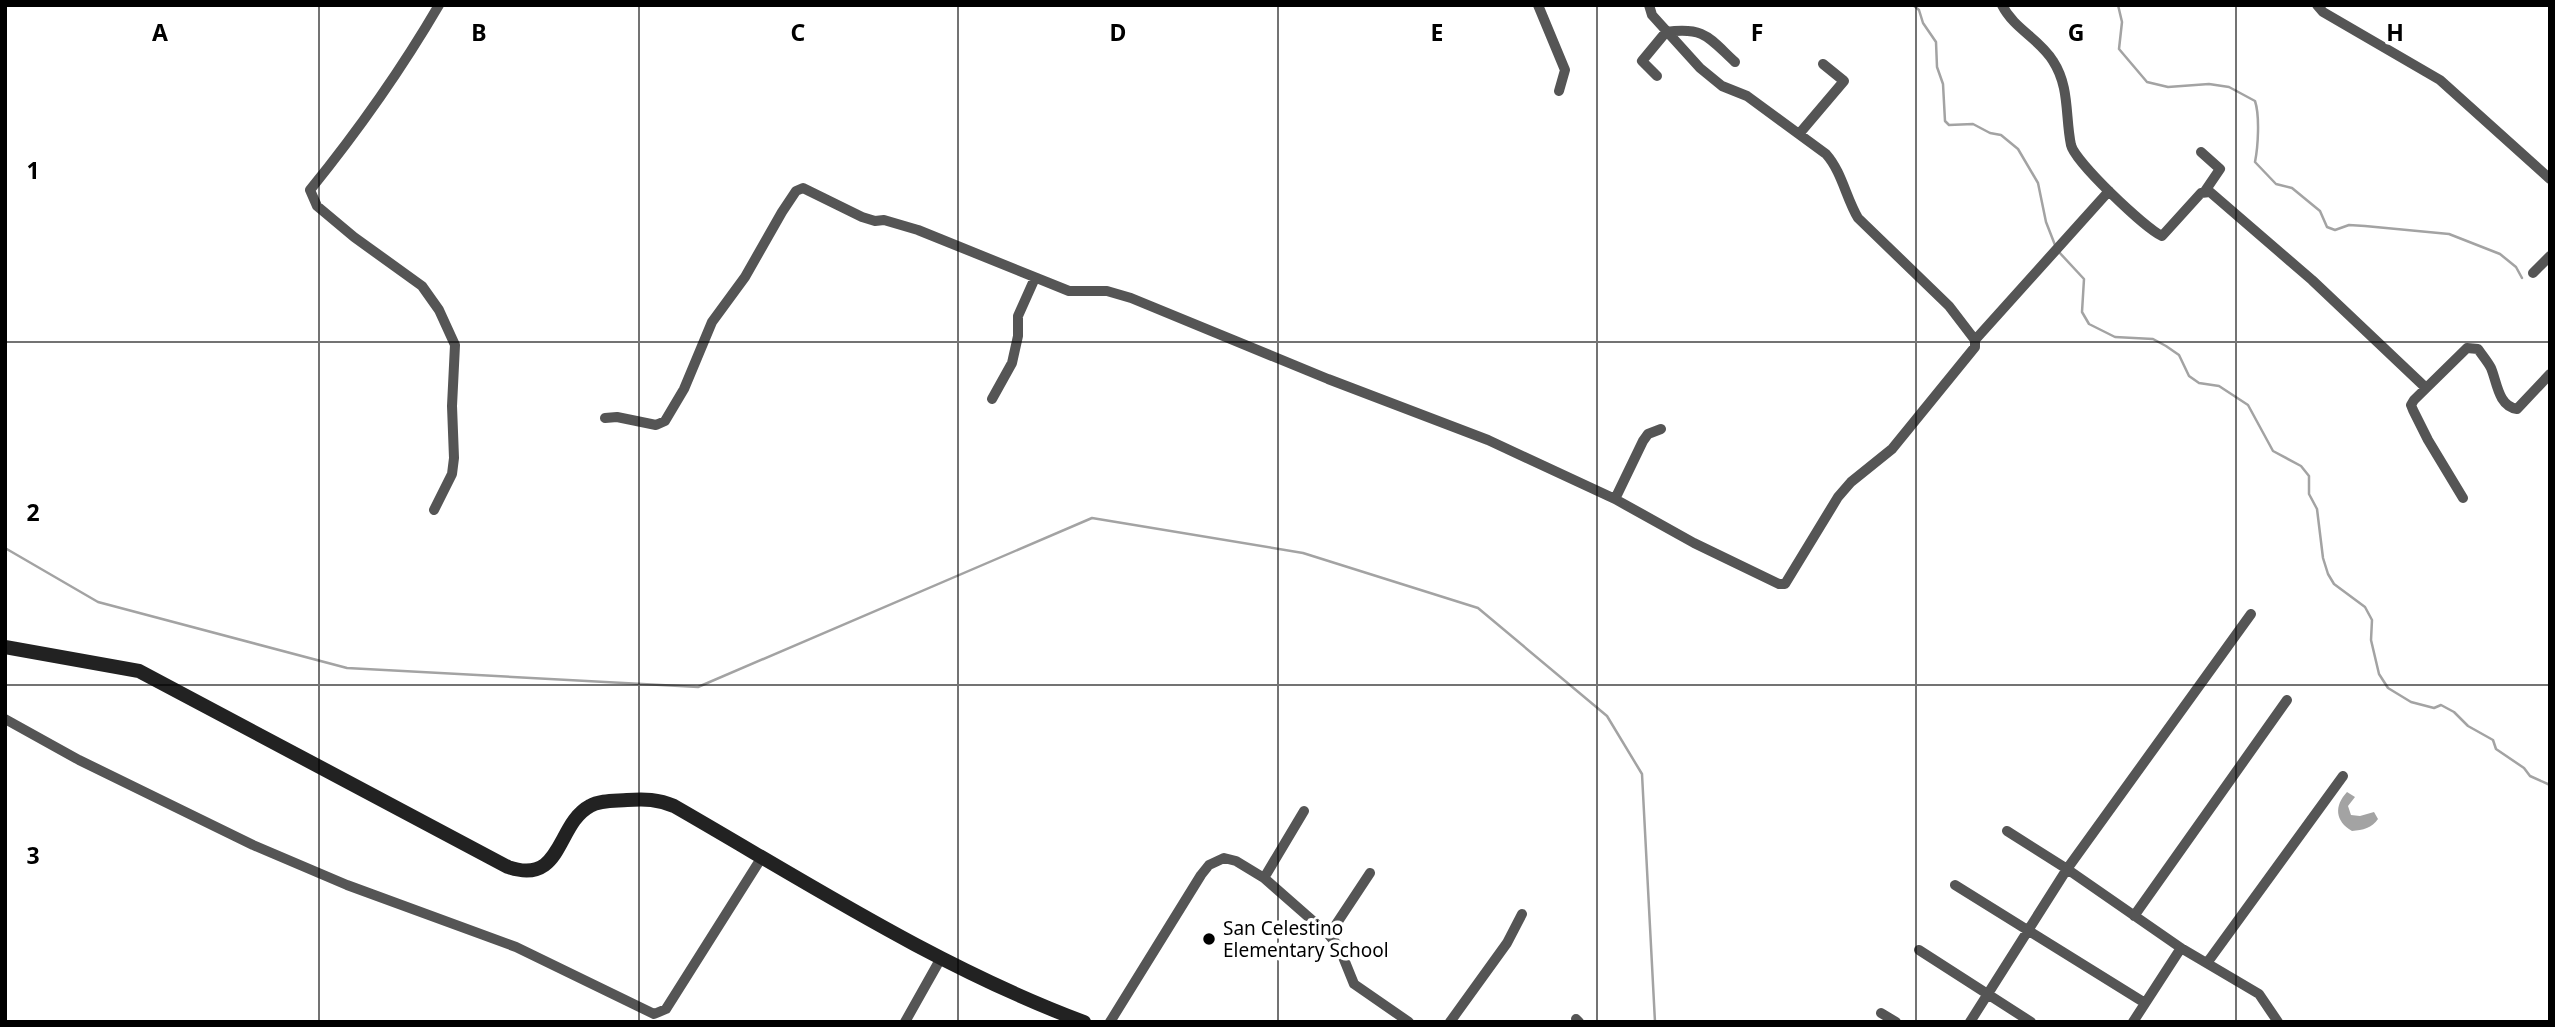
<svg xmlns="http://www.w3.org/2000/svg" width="2555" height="1027" font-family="'Noto Sans',sans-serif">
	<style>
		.water { fill: #a3a3a3 }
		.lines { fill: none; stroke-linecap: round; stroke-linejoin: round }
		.stream { stroke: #a3a3a3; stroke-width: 2.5 }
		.street { stroke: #555; stroke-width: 10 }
		.secondary { stroke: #222; stroke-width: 14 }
		.grid { fill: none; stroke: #000; stroke-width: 2; stroke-opacity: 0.55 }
		.poi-dot { fill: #000; stroke: #fff; stroke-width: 2.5 }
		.labels { text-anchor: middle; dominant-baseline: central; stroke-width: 7; stroke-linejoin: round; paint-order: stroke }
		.poi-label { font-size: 19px; fill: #000; stroke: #fff; text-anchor: start }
		.grid-label { font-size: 23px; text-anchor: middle; font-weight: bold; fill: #000; stroke: #fff; stroke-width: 7; stroke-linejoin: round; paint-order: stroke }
	</style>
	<rect width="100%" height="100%" fill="#fff"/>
	<path class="water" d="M2347,792L2355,797L2348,806L2351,815L2360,816L2374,812L2378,819C2372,828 2363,830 2352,831C2335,821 2334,806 2347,792Z"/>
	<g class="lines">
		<path class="stream" d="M1842,5H1844
			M1913,5L1919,10L1923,23L1936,42L1937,67L1943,84L1945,121L1949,125L1973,124L1990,133L2001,135L2018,149L2038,183L2046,222L2055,245
			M2118,5L2122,22L2119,49L2147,82L2168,87L2209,84L2229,87L2255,101C2260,116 2258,147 2255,162L2276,184L2292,188L2320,211L2327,227L2335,230L2349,225L2365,226L2449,234L2500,254L2516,267L2522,278
			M2058,251L2084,279L2082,312L2089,324L2115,337L2153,339L2166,346L2179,355L2189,376L2199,383L2219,386L2248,405L2273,451L2301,466L2309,476V494L2317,509L2323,558L2328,574L2334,584L2365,607L2372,620L2371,640L2379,674L2388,688L2411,702L2434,708L2441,705L2454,712L2468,726L2493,740L2496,749L2524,768L2530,776L2550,785
			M5,548L98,602L347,668L698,687L1092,518L1303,553L1478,608L1607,716L1642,774L1655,1022"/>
		<path class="street" d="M1538,5L1565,70L1559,91
			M1649,5L1652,15L1700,68L1722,86L1747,96L1826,154C1842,172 1846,198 1858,218L1949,306L1975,340
			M2002,5C2014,29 2040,39 2053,61C2070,87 2065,116 2071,145C2075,162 2145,228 2162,236L2201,193L2210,192L2312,280L2426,388
			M2317,5L2323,12L2440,80L2550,179
			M1657,76L1642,61L1666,32C1705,27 1708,37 1735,62
			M1799,134L1844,81L1823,64
			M2201,152L2220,169L2205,191
			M2533,273L2550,256
			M992,399L1012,363L1018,336V316L1035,278
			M605,418L617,417L656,425L665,421L684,389L712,322L745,277L782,212L796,191L803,188L862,217L875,221L884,220L918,230L1069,291H1107L1131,298L1328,379L1488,440L1615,499L1694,543L1779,584H1785L1838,497L1851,482L1892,449L1975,347V340L2109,191
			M2463,498L2428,440L2413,410L2411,405L2414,400L2467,348L2478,349C2482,355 2488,362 2491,368C2497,382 2498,406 2517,409L2550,374
			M1615,499L1643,441L1648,434L1661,429
			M434,510L452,474L454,458L452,406L455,345L439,310L422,286L354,237L317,206L310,190C357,132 401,70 439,5
			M5,719L79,760L253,845L347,885L516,947L654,1014L666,1009L762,857
			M2007,831L2067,869L2181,948L2259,994L2278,1022
			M1264,878L1304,811
			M1955,885L2145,1003
			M2134,916L2287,700
			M1329,935L1370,873
			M1919,950L2031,1022
			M2207,963L2343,776
			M1881,1013L1896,1022
			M1576,1019L1579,1022
			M905,1022L941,958
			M1110,1022L1201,875L1209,865L1224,858L1236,861L1264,878L1329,935L1339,947L1354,984L1409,1022
			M1450,1022L1507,943L1522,914
			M1970,1022L2067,869L2251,614
			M2133,1022L2181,948"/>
		<path class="secondary" d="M5,647L139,671L508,867C563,886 556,824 590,806C600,800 615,801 627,800C645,799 658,799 674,806C808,883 939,968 1084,1022"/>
	</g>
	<path class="grid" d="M319,5V1022M639,5V1022M958,5V1022M1278,5V1022M1597,5V1022M1916,5V1022M2236,5V1022M5,342H2550M5,685H2550"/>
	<circle class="poi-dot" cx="1209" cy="939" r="7"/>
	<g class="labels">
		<g class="poi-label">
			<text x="1223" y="928">San Celestino<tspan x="1223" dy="22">Elementary School</tspan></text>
		</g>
	</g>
	<g class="grid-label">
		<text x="160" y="41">A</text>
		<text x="479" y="41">B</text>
		<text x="798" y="41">C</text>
		<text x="1118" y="41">D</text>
		<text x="1437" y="41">E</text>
		<text x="1757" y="41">F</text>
		<text x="2076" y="41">G</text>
		<text x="2395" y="41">H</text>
		<text x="33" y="179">1</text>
		<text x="33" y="521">2</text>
		<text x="33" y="864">3</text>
	</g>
	<rect width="2555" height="1027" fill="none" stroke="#000000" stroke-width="14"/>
</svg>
